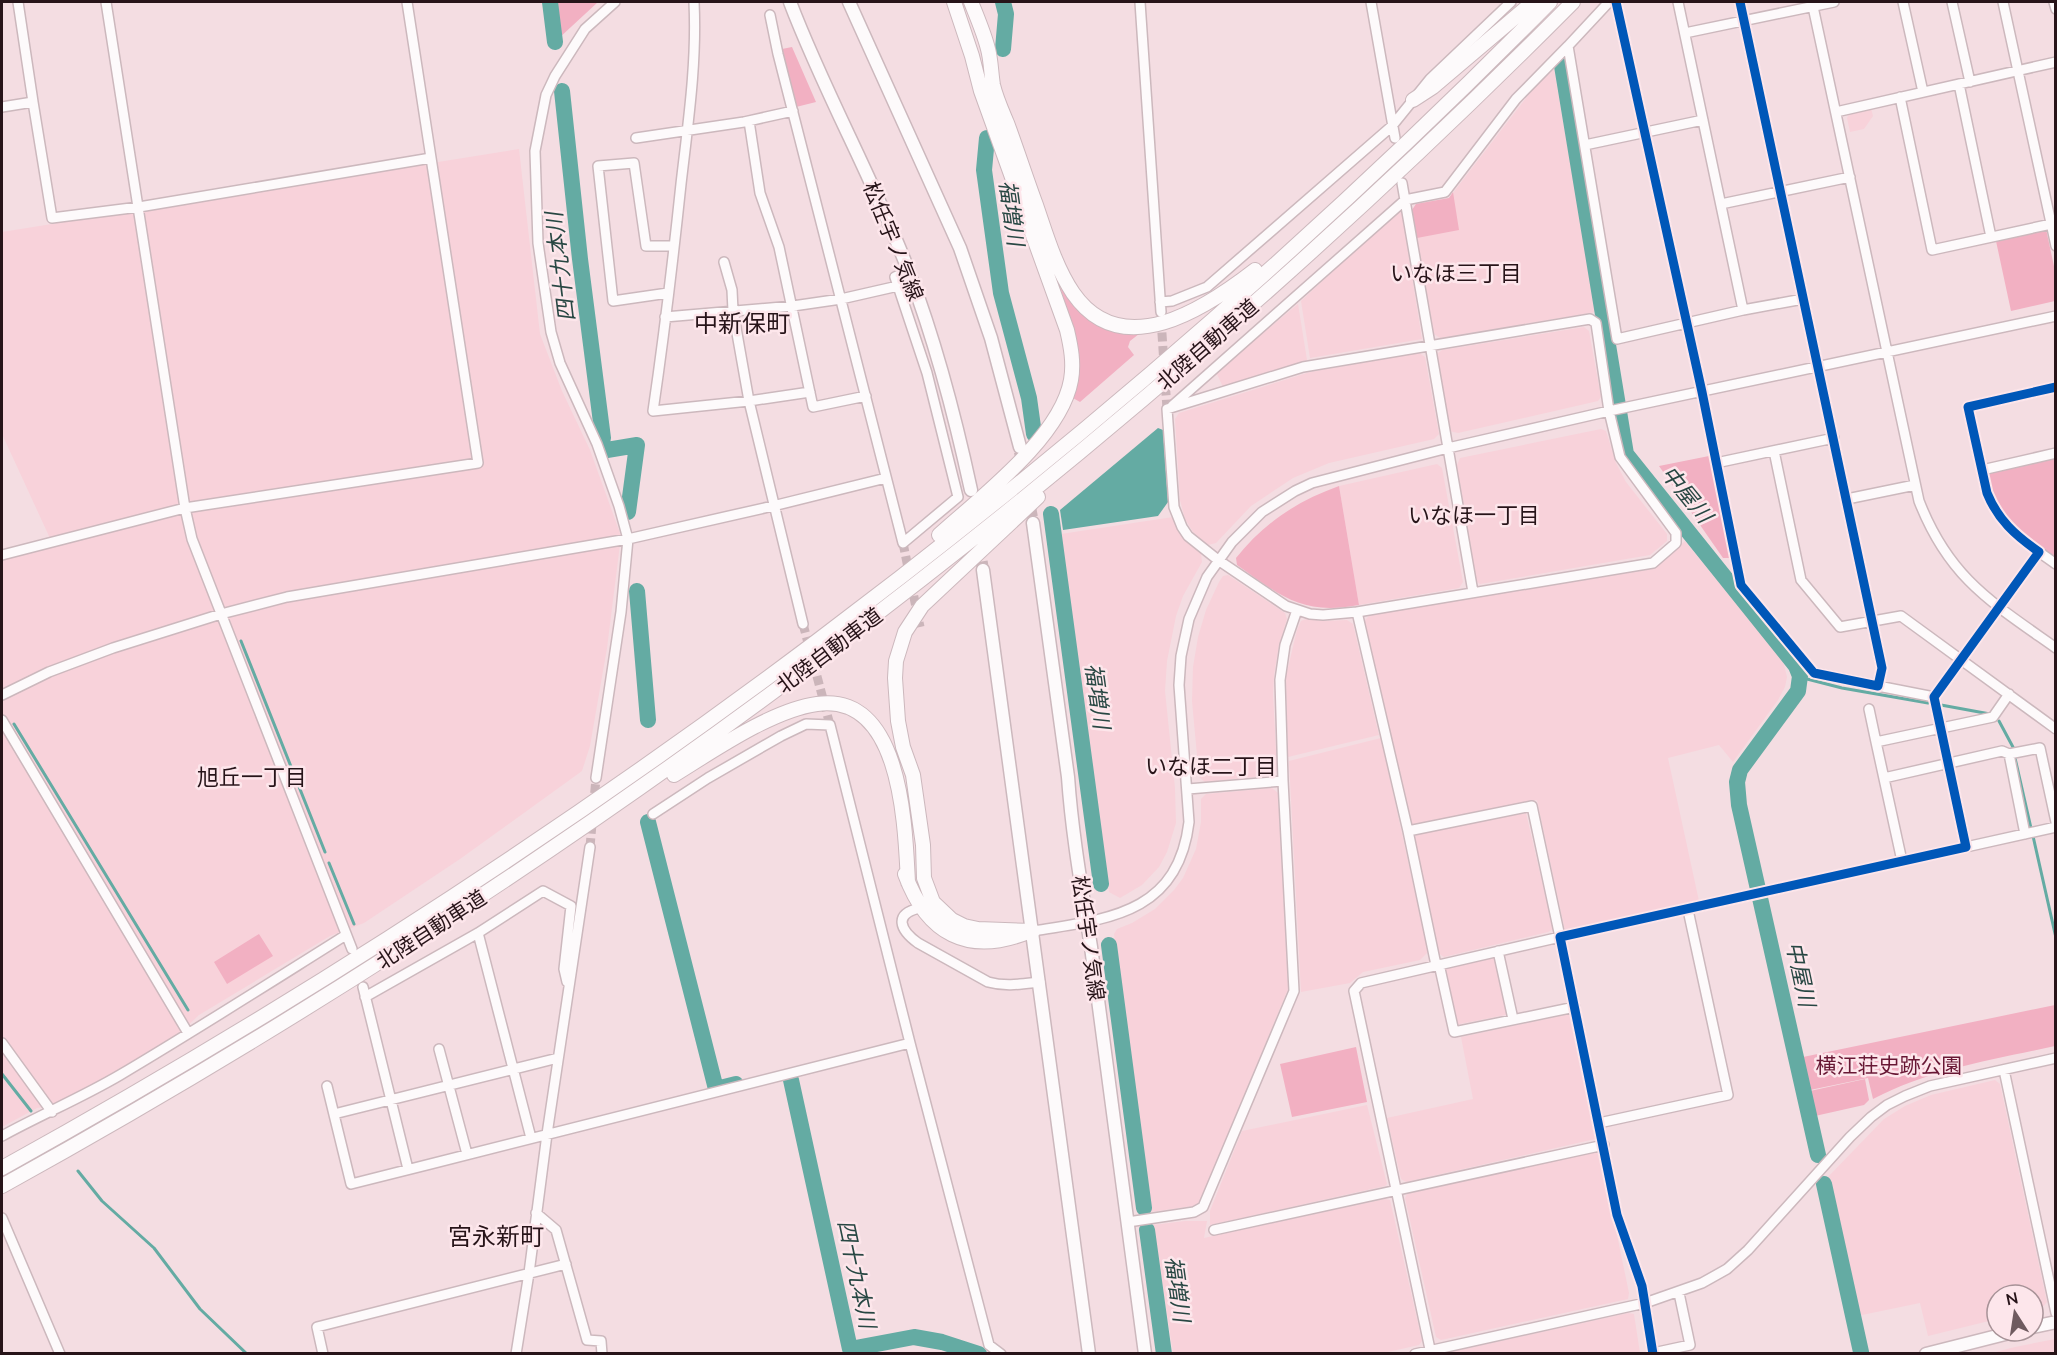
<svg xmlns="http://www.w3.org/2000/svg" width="2057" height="1355" font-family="Mulish,'Noto Sans JP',sans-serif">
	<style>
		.built { fill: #f8d2da }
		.green { fill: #f2b0c2 }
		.water { fill: #64aba3 }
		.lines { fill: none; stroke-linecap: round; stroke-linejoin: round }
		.stream { stroke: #64aba3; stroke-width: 3 }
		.river { stroke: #64aba3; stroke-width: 16 }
		.minor-tunnel { stroke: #cbb5ba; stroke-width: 9; stroke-dasharray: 9 4.5; stroke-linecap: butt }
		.major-tunnel { stroke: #cbb5ba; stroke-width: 12; stroke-dasharray: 12 6; stroke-linecap: butt }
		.minor-casing { stroke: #ccb8bd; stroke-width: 12 }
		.major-casing { stroke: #ccb8bd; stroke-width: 15 }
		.highway-casing { stroke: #ccb8bd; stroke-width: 16 }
		.minor { stroke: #fdfafb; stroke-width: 9 }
		.major { stroke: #fdfafb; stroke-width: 12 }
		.highway { stroke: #fdfafb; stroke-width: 14 }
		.cycleway-casing { stroke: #fde6eb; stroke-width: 13 }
		.cycleway { stroke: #0057b8; stroke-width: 9 }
		.labels { text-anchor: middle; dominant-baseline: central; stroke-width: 5; stroke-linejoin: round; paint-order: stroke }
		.street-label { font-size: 21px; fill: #271419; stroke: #fde6eb }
		.park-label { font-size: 21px; fill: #681734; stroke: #fde6eb }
		.water-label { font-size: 22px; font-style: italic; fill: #284743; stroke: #fde6eb }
		.neighbourhood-label { font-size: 22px; fill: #271419; stroke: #fde6eb }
		.quarter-label { font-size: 24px; fill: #271419; stroke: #fde6eb }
	</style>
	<rect width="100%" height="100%" fill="#f4dde2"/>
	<path class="built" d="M1553,63L1596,312L1440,338L1434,334L1412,210L1416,204L1449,198Z
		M1871,108L1873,116L1864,129L1850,132L1847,118L1850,113Z
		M519,149L540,334L562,391L590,450L621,536L607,648L590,746L582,771L460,859L364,923L330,936L199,1015L179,1034L58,1105L37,1108L2,1127V559L54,547L2,434V232Z
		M1401,208L1422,339L1310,358L1301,301Z
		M1298,304L1307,360L1223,387L1216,372Z
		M1584,327L1589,331L1601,397L1598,401L1458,433L1449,431L1437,354L1442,350Z
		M1419,353L1425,357L1439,434L1434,439L1329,463L1293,478L1251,506L1216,543L1208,545L1193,532L1185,519L1180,500L1175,419L1179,413L1310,372Z
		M1601,429L1606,431L1616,463L1626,482L1667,534V541L1650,555L1480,584L1476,581L1457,465L1460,458Z
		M1437,464L1442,468L1463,582L1459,588L1359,605L1339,486Z
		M1173,517L1181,535L1201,553L1202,562L1183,596L1176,616L1167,661L1165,691L1175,788L1176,823L1167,852L1159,867L1142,885L1120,898L1109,892L1061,534Z
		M1685,541L1783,661L1787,677L1785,687L1778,700L1733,762L1719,745L1668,758L1699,901L1565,931L1537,800L1411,828L1364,621L1370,615L1653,569Z
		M1228,575L1285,613L1287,619L1279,645L1274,675L1273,694L1277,770L1273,775L1205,782L1199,777L1192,701L1193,667L1198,637L1206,610L1219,582L1223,576Z
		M1306,619L1325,621L1347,620L1353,624L1379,735L1288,757L1286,676L1297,630L1301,621Z
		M1381,738L1428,952L1420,960L1363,972L1350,983L1301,992L1289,761Z
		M1272,788L1278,793L1288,989L1200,1202L1193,1206L1151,1212L1114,934L1117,929L1132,923L1155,909L1174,890L1183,878L1196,849L1201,822V799L1206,794Z
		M1526,813L1553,929L1548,932L1444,957L1438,953L1413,840L1417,834Z
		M1497,957L1510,1014L1455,1025L1444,969Z
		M1570,1014L1597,1134L1595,1139L1406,1182L1401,1179L1387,1118L1473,1099L1461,1037Z
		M1995,1080L2000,1084L2047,1302L2042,1308L2033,1310V1295H1997V1319L1928,1336L1920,1303L1857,1316L1826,1179L1884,1119L1905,1106L1931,1095Z
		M1367,1105L1387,1184L1385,1186L1210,1225V1211L1242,1131Z
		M1596,1151L1600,1153L1629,1293L1628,1299L1441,1340L1436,1337L1405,1198L1407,1194Z
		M1385,1199L1390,1200L1422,1341L1419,1345L1379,1354L1173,1353L1153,1225L1185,1221H1207L1204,1238Z
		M1628,1313L1634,1314L1640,1353L1442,1354Z
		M2055,1339V1353H1992L2015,1347Z"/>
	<path class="green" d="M555,2H598L558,39Z
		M792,47L816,102L796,107L782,49Z
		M1453,192L1459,230L1417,238L1412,210L1416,204L1449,198Z
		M2046,229L2055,271V301L2011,311L1996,241Z
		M1060,287C1082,314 1103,331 1139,334L1130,341L1128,347L1134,355L1080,402L1073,398C1084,359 1072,324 1060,287Z
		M1709,456L1731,558H1723L1659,466Z
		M2055,457V558C2018,533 2000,521 1988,475L1993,471Z
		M1339,486L1359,605C1302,616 1281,596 1237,565L1236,558C1264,523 1297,501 1339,486Z
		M259,934L273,956L227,984L214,962Z
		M2055,1005V1046C1992,1060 1931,1069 1873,1099L1868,1078L1810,1090L1803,1057Z
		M1356,1047L1367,1102L1292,1117L1280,1064Z
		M1865,1079L1869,1100L1864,1105L1815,1116L1810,1091Z"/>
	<path class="water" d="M1158,428L1163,430L1168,502L1158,516L1063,530L1060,510Z"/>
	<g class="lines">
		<path class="stream" d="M241,641L325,852
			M1800,676L1802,677
			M1807,679L1842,688L1928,703
			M1941,705L1990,714
			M1999,721L2014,749
			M14,724L188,1010
			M2015,758L2031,828
			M2033,836L2056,938
			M329,863L354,924
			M2,1074L31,1111
			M78,1171L102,1201L154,1248L200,1309L247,1354"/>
		<path class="river" d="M550,2L555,42
			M1003,49L1006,14L1003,2
			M1561,60L1626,454L1796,666L1800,676L1798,691L1740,770L1737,782L1739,805L1818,1155
			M562,91L580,259L603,438
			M987,138L984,170L1001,293L1029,398L1034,434
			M607,450L637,445L628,512
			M1051,514L1101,884
			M637,591L648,720
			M648,822L716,1089L736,1084
			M1109,945L1144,1208
			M791,1080L850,1349L914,1337L942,1342L979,1354
			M1824,1184L1861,1352
			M1147,1230L1164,1354"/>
		<path class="minor-tunnel" d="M1161,319L1167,409
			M903,543L920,627
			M803,624L830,725
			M590,847L596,778"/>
		<path class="major-tunnel" d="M1020,452L1033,523
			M976,526L983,570"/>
		<defs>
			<path id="minor" d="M106,2L185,508L192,539L352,949
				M694,2C697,63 688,123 681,184C673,260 664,336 653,411L749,401L810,392
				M1140,2L1161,312
				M1371,2L1395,138
				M1609,2L1568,46L1617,339L1743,310L1803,299
				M1616,2L1702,392L1741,585L1814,673L1878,686L1882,668L1740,2
				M1678,2L1743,310
				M1812,2L1919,501C1949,578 1991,602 2056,648
				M1903,2L1923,92
				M1952,2L1970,82
				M2003,2L2056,246
				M2054,2L2056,9
				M770,15L778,54L903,543L958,497L927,373L895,277L909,271
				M1685,33L1834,2
				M1959,84L1991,237
				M1900,97L1932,250L2056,223
				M33,102L52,218L139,207L431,158
				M2,107L33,102L18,2
				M1836,112L2056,62
				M749,121L760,193L779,247L813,407L866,396
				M636,138L744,122L793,111
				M1585,145L1703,120
				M1402,183L1473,592
				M1721,204L1850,177
				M724,262L732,290L733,311L749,401L803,624
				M668,293L613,301L598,166L634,163L646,246H674
				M1160,302L1172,301L1207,287L1392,126L1430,79L1511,2
				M665,317L793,306L841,299L898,286
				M1172,406L1405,200L1445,192L1516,99L1568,46
				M1167,409L1303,367L1590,319L1596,323L1609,411L1620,457L1676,533V543L1653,563L1357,612
				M1167,409L1174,507L1182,527L1188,536L1218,560L1286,606L1310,614L1323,615L1357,612L1408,831L1436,965
				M1774,451L1801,580L1840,627L1901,616L2056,729
				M1716,463L1834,438
				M1982,470L2056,453
				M1847,499L1915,485
				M2039,552L2056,564
				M2,555L185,508L478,463L407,2
				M1878,686L1934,697
				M2,695L49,672L113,648L221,614L287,597L628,539L773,506L886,478
				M1869,709L1876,742
				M2,720L188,1033
				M2009,754L2025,834
				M596,778L621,612L628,539L619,506L597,444L560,363L551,332L538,243L535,151L546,95L555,76L585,29L615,2
				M1884,778L2002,751L2009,754L2040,748L2056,822
				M1188,789L1283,781L1280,680L1285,645L1297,610
				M653,814L708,778L781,736L806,724L830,725L910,1043L989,1345L1001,1354
				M1408,831L1532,806L1560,937L1361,983L1354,991L1431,1354
				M1966,847L2056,827
				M1902,861L1876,742L1993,717L2009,694
				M920,908C893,914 900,930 918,943L988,982C1006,987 1022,984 1040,982
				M1033,931C1108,919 1178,914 1189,822L1179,685L1181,656L1189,619L1207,577L1232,542L1262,512L1295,491L1312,483L1448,448L1609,411L2056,316
				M478,933L531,1138
				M1498,951L1513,1019
				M1439,964L1454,1032L1575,1007
				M363,987L408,1169
				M365,997L478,933L543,891L571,906L564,969L567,982
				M2,1043L52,1112
				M439,1049L467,1154
				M2004,1070L2056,1313
				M327,1086L351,1184C537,1137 723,1091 910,1043
				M334,1114L558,1058
				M1599,1123L1728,1095L1688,910
				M2,1136C40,1115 81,1098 120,1075C196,1030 271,982 346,935
				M536,1213L556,1230L587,1340L601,1341L602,1354
				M2,1218L60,1354
				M1128,1222L1194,1212L1203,1207L1294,991L1283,781
				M1214,1230L1604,1145
				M1653,1353L1690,1345L1679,1293
				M323,1354L317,1327L566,1264
				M516,1354L529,1273L547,1134L590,847
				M1415,1354L1645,1303L1702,1283L1727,1269L1748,1250L1850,1137L1871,1117L1887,1105L1905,1096L1930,1086L2056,1058
				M1653,1354L1642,1286L1617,1215L1560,937L1966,847L1934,697L2039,552C2015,535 1998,520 1987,493L1968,407L2056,387"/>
			<path id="major" d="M790,2C825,94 874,180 909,272C936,343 955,416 971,490
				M849,2L960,248L991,338L1020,447
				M1033,523L1068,777C1072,834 1082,890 1091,947L1145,1354
				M983,570L1089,1354
				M2033,1327L2056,1322
				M1926,1354L2017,1331"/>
			<path id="highway" d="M971,2C977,17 984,33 988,49C991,60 991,73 993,85C996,98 1002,111 1007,123C1017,150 1026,178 1036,205C1046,234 1055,266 1073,293C1122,364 1206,308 1255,270
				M1413,100L1433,87L1533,2
				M939,535C981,497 1061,437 1071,380C1074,363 1071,347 1067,330L981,91L972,56L954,2
				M674,775C713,751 772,710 817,704C902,692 905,826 908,882
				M905,874C927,934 968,956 1028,932
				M1033,931L978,929L964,926L952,920L933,902L924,878L923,845L913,775L903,747L898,721L895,678L896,661L905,632L922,606L1038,497
				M2,1168C568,855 1095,463 1550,2
				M2,1186C578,868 1109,469 1573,2"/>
		</defs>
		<use href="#minor" class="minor-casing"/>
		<use href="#major" class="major-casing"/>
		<use href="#highway" class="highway-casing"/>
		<use href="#minor" class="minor"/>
		<use href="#major" class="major"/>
		<use href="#highway" class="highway"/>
		<defs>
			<path id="cycleway" d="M1616,2L1702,392L1741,585L1814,673L1878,686L1882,668L1740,2
				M1653,1354L1642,1286L1617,1215L1560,937L1966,847L1934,697L2039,552C2015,535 1998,520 1987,493L1968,407L2056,387"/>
		</defs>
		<use href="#cycleway" class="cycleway-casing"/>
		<use href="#cycleway" class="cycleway"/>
	</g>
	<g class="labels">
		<g class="street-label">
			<text transform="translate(894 241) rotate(68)">松任宇ノ気線</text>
			<text transform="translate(1207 344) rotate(-41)">北陸自動車道</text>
			<text transform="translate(829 650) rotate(-37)">北陸自動車道</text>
			<text transform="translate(431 929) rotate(-33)">北陸自動車道</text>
			<text transform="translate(1089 938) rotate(82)">松任宇ノ気線</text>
		</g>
		<g class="park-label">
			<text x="1889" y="1065">横江荘史跡公園</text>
		</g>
		<g class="water-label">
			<text transform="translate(1012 213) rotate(82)">福増川</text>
			<text transform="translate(560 267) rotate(-97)">四十九本川</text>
			<text transform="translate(1687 494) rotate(51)">中屋川</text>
			<text transform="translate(1098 696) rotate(82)">福増川</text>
			<text transform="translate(1801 974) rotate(78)">中屋川</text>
			<text transform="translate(857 1274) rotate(78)">四十九本川</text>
			<text transform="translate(1178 1289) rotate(82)">福増川</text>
		</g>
		<g class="neighbourhood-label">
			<text x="1456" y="273">いなほ三丁目</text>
			<text x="1474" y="515">いなほ一丁目</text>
			<text x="1211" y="766">いなほ二丁目</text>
			<text x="252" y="777">旭丘一丁目</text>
		</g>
		<g class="quarter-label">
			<text x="742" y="323">中新保町</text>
			<text x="496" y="1236">宮永新町</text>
		</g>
	</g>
	<rect width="2057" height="1355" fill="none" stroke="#271419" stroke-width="6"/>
	<g transform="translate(2015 1313) rotate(348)"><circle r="28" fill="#fde6eb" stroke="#a79297" stroke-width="1.5"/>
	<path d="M0-4.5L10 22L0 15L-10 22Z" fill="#6f5a5f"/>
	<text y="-9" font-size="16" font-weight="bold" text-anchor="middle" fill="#271419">N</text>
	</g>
</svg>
